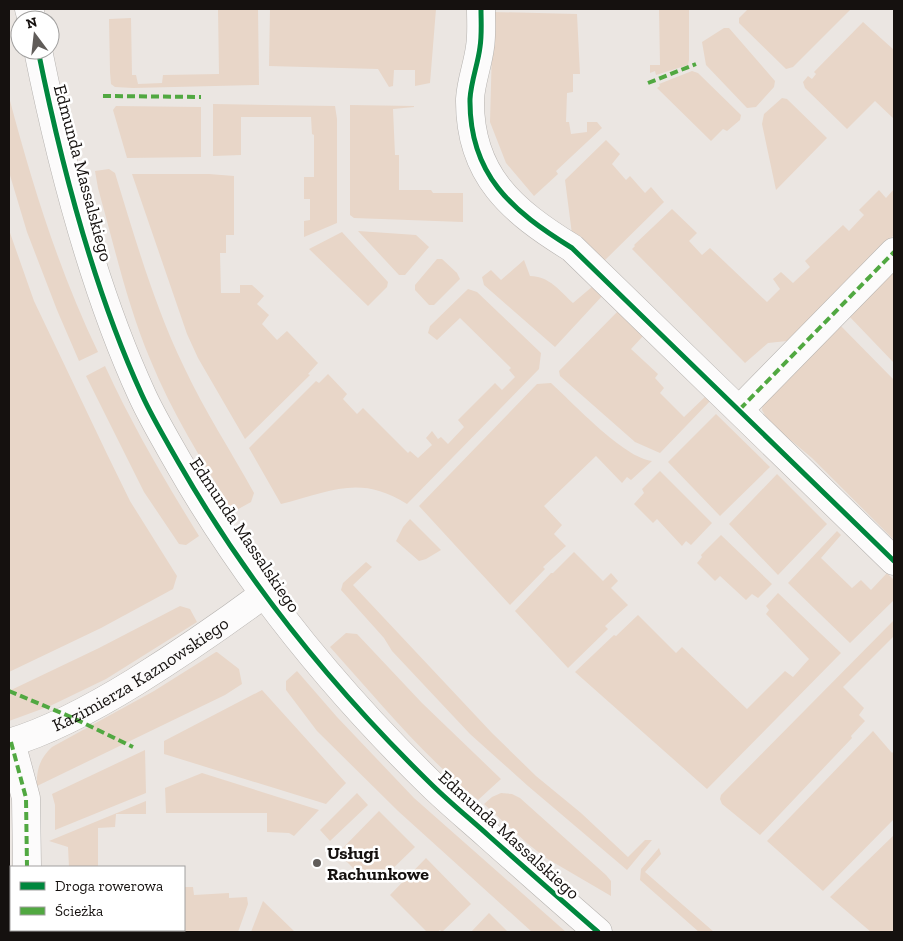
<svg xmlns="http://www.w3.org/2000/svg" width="903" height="941" font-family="'Zilla Slab',serif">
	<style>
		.green { fill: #e8d6c8 }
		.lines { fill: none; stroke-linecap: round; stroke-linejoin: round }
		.minor-casing { stroke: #b4b1ae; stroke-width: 29 }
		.minor { stroke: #fcfbfb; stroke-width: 28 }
		.quiet { stroke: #51a841; stroke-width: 4; stroke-dasharray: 8 4; stroke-linecap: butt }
		.cycleway-casing { stroke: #fff; stroke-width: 8 }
		.cycleway { stroke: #00873e; stroke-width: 5 }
		.poi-dot { fill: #605c59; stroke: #fff; stroke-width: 2 }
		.labels { text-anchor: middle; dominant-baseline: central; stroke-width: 5; stroke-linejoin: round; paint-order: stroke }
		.street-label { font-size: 18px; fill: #15110f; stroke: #fff }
		.poi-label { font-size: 18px; font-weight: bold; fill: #15110f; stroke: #fff; text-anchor: start }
	</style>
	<rect width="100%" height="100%" fill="#ebe6e2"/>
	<path class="green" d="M218,9H258L259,85L133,88L115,87L111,84L110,72L109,19L131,18L132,75H136L138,84L162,83L163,75L219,74Z
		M270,9H436L430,83L415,86V70H394L393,86L389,87L378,69L269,66Z
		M659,9H689V60L688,65L656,75L655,71L650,73V65H660Z
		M748,9H851L793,67L786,69L739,23V18Z
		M493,12L577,14L580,74H573V92L567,93L566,122H569L571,134L587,132V122H597L602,128L556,171L558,174L534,196L506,163L490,122Z
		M863,22L894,50V119L875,101L847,129L805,88L803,82L808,76L812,79L816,74L814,72Z
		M724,28H729L775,81L774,87L756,107L747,108L706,65L702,42Z
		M692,71L698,73L741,115L740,120L727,131L723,129L711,141L657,88L660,86L659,84Z
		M9,97C32,184 59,271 98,352L79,361L57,310L27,232L9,172Z
		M782,98L787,99L827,138L776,190L762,124L764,114Z
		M213,104L335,106L337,119V223L304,237V221L310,220V199H304V177H314V135L312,134L311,117H241V155L213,156Z
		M350,105L414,106V107L393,109L395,155H399V190H431L433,193H463V222L354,218L350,215Z
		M116,106L201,107V157L127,158L113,110Z
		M606,140L620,154L612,164L626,180L630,176L645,193L651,187L664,202L602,263L572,234L565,180Z
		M109,169L115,173C135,238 154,305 184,367C204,410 231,451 254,493L251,502L233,512C203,462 172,413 150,359C127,304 114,245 98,188L95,171Z
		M132,174H209L234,176V235H226V253H220L221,293H240V285H252L264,296L257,304L269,315L262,324L277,340L287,331L318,363L308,374L310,375L245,439L198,358L187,334Z
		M894,189V235L787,341L768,343L745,363L632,249L635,246L634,245L672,209L697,233L689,241L702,255L710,248L767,302L780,289L773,279L781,272L793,283L810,267L805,261L843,225L849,231L864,215L859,210L879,190L886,198Z
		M9,230L34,301L107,454L130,501L177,576L173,589L101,628L9,672Z
		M358,231L416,235L429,247L405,275H399Z
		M342,232L388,282L387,287L368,306L309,249Z
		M437,259H442L457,273L460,279L434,305H429L415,290V285Z
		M524,260L530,276C549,276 560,291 573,303L593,286L604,294L555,347L484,285L482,277L491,270L501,280Z
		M894,268V363L848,315Z
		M468,289L477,292L541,353L539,369L407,504C359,474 331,492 281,504L249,448L316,381L319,383L328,374L347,394L343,399L357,414L363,408L408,453L410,451L418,458L432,445L426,438L432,431L438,439L441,437L448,444L464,427L458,420L495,383L502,390L515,377L509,370L511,368L460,318L437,340L428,333L430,326Z
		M619,310L644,335L631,349L658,374L655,378L664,388L660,393L684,417L707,395L712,399L660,453L635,442L560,376L559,371Z
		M837,322L894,380V540L812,458L769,422L762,410L763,401Z
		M105,366C132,425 165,481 199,536L186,545L179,544L144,492L86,376Z
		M551,383C573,403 624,458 652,461L631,480L627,477L622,483L596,456L544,506L562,525L554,534L566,546L543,567L545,569L510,605L419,506L537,384Z
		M716,414L770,467L720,516L668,462Z
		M660,471L712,523L691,545L686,541L682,546L657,519L653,523L634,504L644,493L642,489Z
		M777,474L827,524L778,575L729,524Z
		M410,519L441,550L426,559L419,561L396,541L403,527Z
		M837,531L841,535L821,558L852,588L861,580L871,590L887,573L894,580V600L850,643L788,583Z
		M721,535L772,584L758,598L752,594L746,600L720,576L715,581L697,563L702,557L701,555Z
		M574,552L603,581L611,573L618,581L611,588L628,605L605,626L608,629L568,668L515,611L551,573H553Z
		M366,562L372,567L353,585L492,733L536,776L581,813L628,857L645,840H652L627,870L528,786L470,734L392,651L384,638L341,590L343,583Z
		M778,593L841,653L707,789L575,672L614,635L616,636L638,615L676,653L682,647L747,709L785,671L793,677L809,659L766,614L769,610L766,606Z
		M180,606L190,609L197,622L106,679L50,706L9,721V691L99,648Z
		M894,620V636L843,687L864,708L859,715L865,721L851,736L852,738L760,835L722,804L720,799L721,795Z
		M346,633L357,634L422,703L501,779L478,800C423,756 377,699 330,647Z
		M216,652H217L239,669L242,684L225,695L37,786C36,770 40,758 52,747L154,691Z
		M297,671L337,717L414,798L566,932H532L398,811L317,731L286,690V681Z
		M262,690L346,783L326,804L164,754V741Z
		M873,731L892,753L894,751V819L823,891L767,841Z
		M145,750L146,793L55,830V805L52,794Z
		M202,773L319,810L294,836L289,833L267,832V813H166L165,788Z
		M357,793L368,805L330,841L320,830Z
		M501,793L512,794L520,798L606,875L611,881V896L546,858L528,844L484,804L492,797Z
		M146,801V814H116L115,827L98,828V867H69L68,847L49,841Z
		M379,811L415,847L385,876L381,871L368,883L338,853Z
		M894,835V932H871L830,897Z
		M659,848L661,854L645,872L714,932H699L640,880L641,869Z
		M426,858L471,904L442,932L440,930L437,932H427L390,895Z
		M184,887H193L194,895L229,893V898L247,897L248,904L238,932H108V930H184Z
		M263,901L295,932H251Z
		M489,913L508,932H471Z"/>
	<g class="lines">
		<defs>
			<g id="minor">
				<path d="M29,9L32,20"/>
				<path d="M481,9C481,21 482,35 480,47C478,64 471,81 470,99C469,175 512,211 572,248L894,561"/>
				<path d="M38,50C61,164 93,288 142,395C153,419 167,442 180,465C247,582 333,688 429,782C448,801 469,818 489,836C525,868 561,900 598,932"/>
				<path d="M740,409L894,252"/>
				<path d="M11,742L26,798L27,867"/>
				<path id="s1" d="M9,743C53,730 96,706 135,682C180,654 222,625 264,594"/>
				<path d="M29,930V932"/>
			</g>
		</defs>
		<use href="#minor" class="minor-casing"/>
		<use href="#minor" class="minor"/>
		<path class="quiet" d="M648,83L696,64
			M103,96L201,97
			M740,409L894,252
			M9,691L71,717L133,747
			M11,742L26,798L27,867
			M29,930V932"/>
		<defs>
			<path id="cycleway" d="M481,9C481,21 482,35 480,47C478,64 471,81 470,99C469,175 512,211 572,248L894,561
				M38,50C61,164 93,288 142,395C153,419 167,442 180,465C247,582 333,688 429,782C448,801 469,818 489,836C525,868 561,900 598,932"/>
		</defs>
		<use href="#cycleway" class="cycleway-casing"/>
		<use href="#cycleway" class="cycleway"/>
	</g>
	<circle class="poi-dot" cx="317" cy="863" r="5"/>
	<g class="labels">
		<g class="street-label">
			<text transform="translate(83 173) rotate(75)">Edmunda Massalskiego</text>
			<text transform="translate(245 535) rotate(56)">Edmunda Massalskiego</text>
			<text stroke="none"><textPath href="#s1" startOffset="149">Kazimierza Kaznowskiego</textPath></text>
			<text transform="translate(509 835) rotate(42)">Edmunda Massalskiego</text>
		</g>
		<g class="poi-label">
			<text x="327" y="853">Usługi<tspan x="327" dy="21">Rachunkowe</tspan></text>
		</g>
	</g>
	<rect width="903" height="941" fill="none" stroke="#15110f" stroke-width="20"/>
	<rect x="10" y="866" width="175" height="65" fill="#ffffff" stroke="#a1a09f"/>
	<rect x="20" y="882" width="25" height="8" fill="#00873e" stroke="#a1a09f"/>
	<text x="55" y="891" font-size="15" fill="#15110f">Droga rowerowa</text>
	<rect x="20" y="907" width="25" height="8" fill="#51a841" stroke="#a1a09f"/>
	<text x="55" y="916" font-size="15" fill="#15110f">Ścieżka</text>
	<g transform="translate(35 35) rotate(345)"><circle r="24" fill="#ffffff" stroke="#a1a09f"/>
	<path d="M0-4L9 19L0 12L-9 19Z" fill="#605c59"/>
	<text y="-8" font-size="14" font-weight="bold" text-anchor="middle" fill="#15110f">N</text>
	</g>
</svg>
